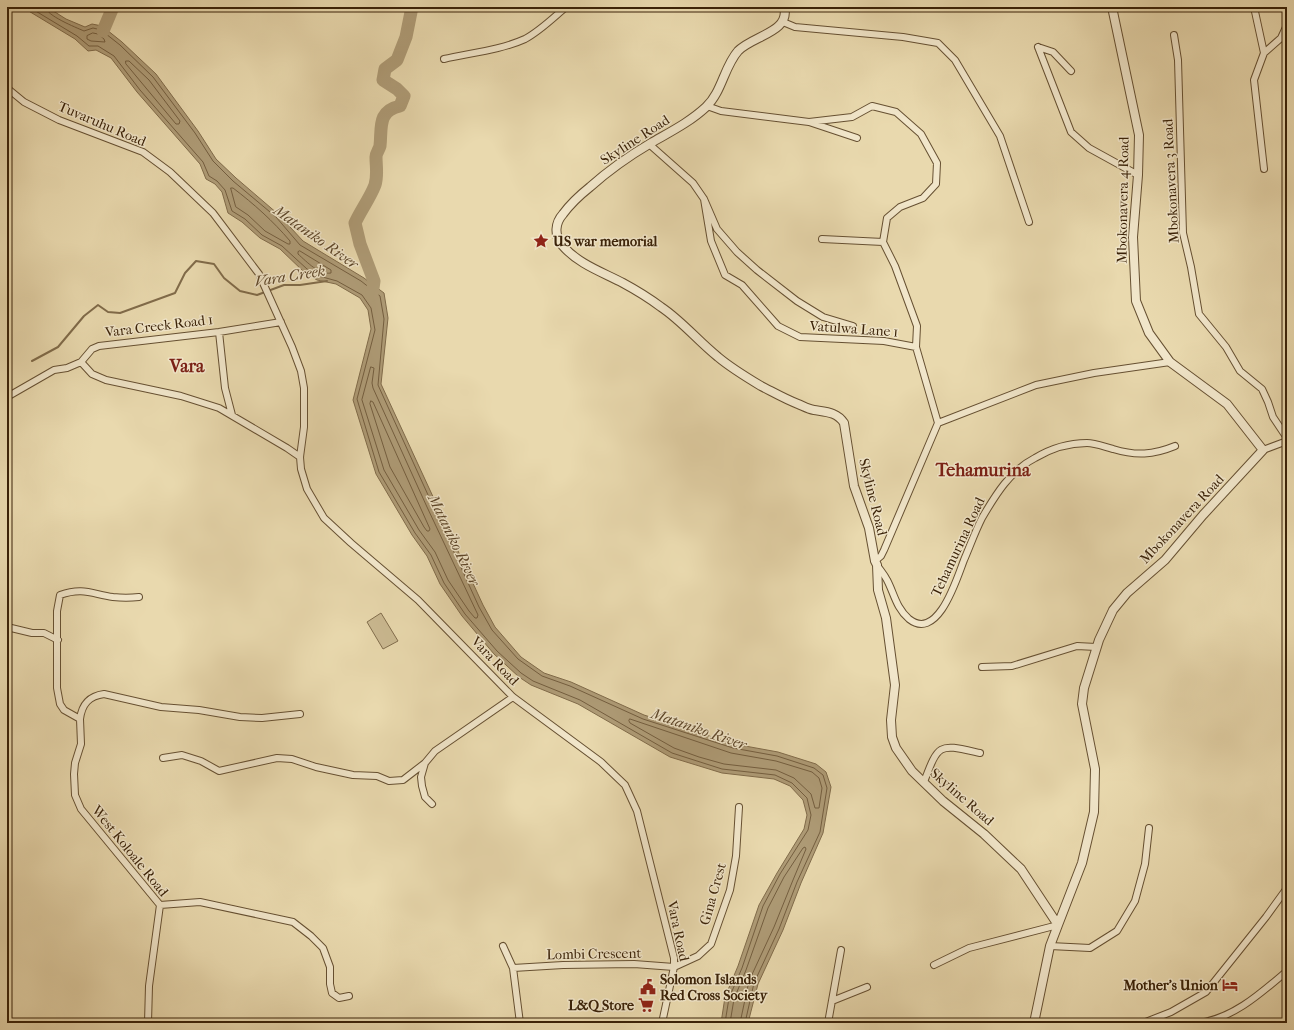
<svg xmlns="http://www.w3.org/2000/svg" width="1294" height="1030" font-family="'IM FELL French Canon',serif">
	<style>
		.green { fill: #cbba92; stroke: #826e4d }
		.water { fill: #ae9b76; stroke: #806b4a }
		.lines { fill: none; stroke-linecap: round; stroke-linejoin: round }
		.shore { stroke: #745e3f; stroke-width: 1 }
		.stream { stroke: #806b4a; stroke-width: 2 }
		.river { stroke: #ae9b76; stroke-width: 13 }
		.minor-casing { stroke: #665032; stroke-width: 8 }
		.tertiary-casing { stroke: #665032; stroke-width: 10 }
		.minor { stroke: #f1e6ca; stroke-width: 6 }
		.tertiary { stroke: #f1e6ca; stroke-width: 8 }
		.labels { text-anchor: middle; dominant-baseline: central; stroke-width: 3; stroke-linejoin: round; paint-order: stroke }
		.street-label { font-size: 14px; fill: #3a2208; stroke: #f1e6ca }
		.poi-label { font-size: 14px; font-weight: bold; fill: #3a2208; stroke: #f1e6ca; text-anchor: start }
		.water-label { font-size: 15px; font-style: italic; fill: #5d4629; stroke: #f1e6ca }
		.district-label { font-size: 18px; font-weight: bold; fill: #7a1f14; stroke: #f1e6ca }
	</style>
	<rect width="100%" height="100%" fill="#e9d9ae"/>
	<filter id="stains"><feTurbulence type="fractalNoise" baseFrequency=".005" numOctaves="4"/><feColorMatrix values="0 0 0 0 .2 0 0 0 0 .09 0 0 0 0 .02 0 0 0 .5 -.17"/></filter>
	<radialGradient id="worn" r=".72"><stop offset=".6" stop-color="#630" stop-opacity="0"/><stop offset="1" stop-color="#630" stop-opacity=".3"/></radialGradient>
	<path class="green" d="M381,613L398,641L383,649L367,622Z"/>
	<path class="water" d="M22,7H47L66,19L85,27L92,24L102,26L122,42L156,74L198,131L216,159L236,178L278,214L303,241L364,278L384,293L388,318L381,384L483,605L495,627L521,657L544,673L571,682L644,715L734,744L778,752L816,764L826,772L831,787L823,833L801,883L783,930L758,984L748,1023H721L725,997L738,966L759,905L777,873L804,829L807,815L803,800L790,786L774,779L722,773L670,757L578,704L531,685L519,677L494,654L462,616L440,584L427,556L412,535L376,474L353,400L371,329L368,310L360,298L336,284L317,280L304,272L280,249L260,238L242,222L228,213L222,192L215,184L206,179L200,164L137,92L111,58L96,50L88,51L75,39Z"/>
	<g class="lines">
		<path class="shore" d="M29,7L77,36L89,46H98L114,56L140,90L203,162L209,176L217,181L225,190L232,211L245,219L262,235L282,246L307,269L319,276L337,281L362,295L371,308L375,330L357,399L379,472L415,533L431,555L444,583L465,614L497,651L521,673L533,681L580,700L672,753L722,769L775,775L792,783L807,798L811,815L808,830L780,874L763,906L742,968L729,998L725,1023
			M45,7C47,16 75,27 84,31L93,28L101,30L120,45L153,77L195,133L213,161L233,181L276,217L300,245L361,281L380,296L384,319L378,385L479,607L492,630L518,659L542,676L570,686L643,719L733,748L777,756L814,768L823,775L827,788L820,832L797,882L779,929L754,983L745,1023
			M93,33L98,34L104,39L105,42L91,41L87,39V36Z
			M126,61H129L149,80L180,121L179,124H176L126,64Z
			M231,188H233C254,204 273,221 290,241V244H288L265,231L248,215L236,207Z
			M300,251L331,270V273C319,275 307,262 298,254V252Z
			M371,367L374,368L372,383L373,388L427,507L478,615L477,618H475L469,611L448,580L435,552L419,530L384,470L362,400Z
			M371,401L373,402L430,529L429,531H427L424,527L390,467L370,404Z
			M630,719L731,753L776,761L812,772L819,778L822,788L819,808H815L811,794L794,778L776,770L724,764L699,757L674,748L630,723L629,721Z
			M730,1023L734,999L746,970L768,908L784,877L803,848L805,847L806,849L793,880L774,927L749,981L740,1023"/>
		<path class="stream" d="M32,361L58,347L84,316L98,305L108,312L120,313L175,293L185,273L196,261L214,264L224,278L240,291L257,295L284,285H300L327,281"/>
		<path class="river" d="M103,31L113,7
			M372,295L374,281L360,244L355,223C361,210 370,198 375,185C378,175 376,167 376,157C376,153 379,150 380,146C382,128 377,111 400,106L404,96L397,89L383,80L385,69L397,60L406,37L412,7"/>
		<defs>
			<path id="minor" d="M1254,7L1264,53L1254,80L1264,169
				M783,22L795,27L903,37L938,43L955,60L1000,136L1029,222
				M1174,35L1178,60L1183,233L1191,267L1199,314L1226,347L1240,371L1262,389L1268,402L1273,417L1287,438
				M1038,47L1071,132L1089,148L1138,175
				M1038,47L1053,52L1071,71
				M1264,53L1281,38L1287,25
				M444,59C470,53 501,50 525,39C540,31 553,18 566,7
				M7,88L24,102L59,120L143,152L170,172L213,213L259,274L292,347L301,371L304,388V427L300,457L301,469L307,489L324,518L351,543L418,600L513,697L601,762L625,785L637,811L674,958V967L662,1023
				M707,106L721,111L809,122L857,138
				M809,122L852,117L872,106L896,112L921,134L937,163L936,184L923,198L900,207L887,218L883,242
				M649,144L693,183L704,199L717,229L737,252L757,270L797,301L823,317L853,326
				M704,199L711,241L725,275L742,285L778,326L800,337L884,341L916,347
				M822,239L883,242L895,266L917,326L916,347L938,423
				M219,332L225,388L232,415
				M81,362L92,374L106,380L181,396L219,408L287,448L300,457
				M7,397L54,370L67,368L81,362L92,349L99,346L219,332L281,322
				M1263,450L1287,441
				M875,561L881,556L884,550L938,423L1036,385L1094,373L1170,362
				M877,565C880,570 884,574 887,580C894,593 896,608 909,619C938,642 957,578 964,560C970,546 975,532 982,518C996,494 1010,471 1035,458C1050,449 1069,443 1087,443C1095,443 1105,447 1113,449C1136,456 1153,455 1175,446
				M139,597C130,598 122,598 113,597C92,594 83,587 60,595L57,611V688L60,704L64,710L80,719L81,744L75,763L74,774L75,795L81,809L160,905L149,986L148,1023
				M7,627L32,633H44L58,640
				M982,667L1012,666L1077,646L1096,647
				M80,719C82,704 89,696 104,694L161,707L199,710L240,717L262,718L300,714
				M163,758L182,755L201,761L219,771L277,758L292,759L316,767L353,775L377,776L389,781L403,780L425,763
				M924,782C939,742 939,744 980,753
				M432,804L425,797L422,786L421,777L425,763L435,751L513,697
				M160,905L200,902L293,922L311,936L323,948L330,967V984L332,993L339,998L349,996
				M503,946L513,968L520,1023
				M1050,946L1090,948L1117,931L1135,901L1145,864L1149,828
				M934,965L969,948L1058,925
				M513,968L563,965L634,964L674,967L698,956L711,944L730,890L736,856L739,807
				M832,1001L867,987
				M828,1023L841,950
				M1143,1023L1171,1012L1206,992L1266,917L1287,888
				M1199,1023C1234,1018 1261,993 1287,971"/>
			<path id="tertiary" d="M784,7C791,32 752,36 738,51C724,67 722,92 706,107C690,122 670,132 651,143C629,156 609,170 590,187C580,195 571,203 563,214C555,223 554,235 562,245C578,264 602,272 623,283C636,290 649,298 661,307C682,321 698,341 718,357C731,368 746,377 761,386C773,392 785,399 798,404C803,406 808,409 814,410C826,412 837,412 844,423L854,486L869,528L875,561L877,565L878,590L886,618L895,685L891,720L892,737L896,748L912,771L943,801L984,834L1021,869L1058,925L1050,946L1034,1023
				M1058,925L1082,863L1094,812L1095,769L1082,704L1084,688L1099,640L1113,610L1127,593L1165,560L1203,515L1263,450L1227,404L1170,362L1149,333L1136,301L1133,237L1138,175L1139,135L1112,7"/>
		</defs>
		<use href="#minor" class="minor-casing"/>
		<use href="#tertiary" class="tertiary-casing"/>
		<use href="#minor" class="minor"/>
		<use href="#tertiary" class="tertiary"/>
	</g>
	<defs>
		<symbol id="sight-bare" viewBox="-9 -9 18 18"><path d="M0-6L1.8-2.2L6-1.7L2.9 1.2L3.7 5.4L0 3.3L-3.7 5.4L-2.9 1.2L-6-1.7L-1.8-2.2Z" fill="#8f2418" stroke="#f1e6ca" stroke-width="2.5" paint-order="stroke"/></symbol>
		<symbol id="hotel-bare" viewBox="-9 -9 18 18"><path d="M-6-4.5h1.5V1H6V5H4.5V3h-9V5H-6ZM-4 0a1.8 1.8 0 1 1 3.6 0ZM.5 0V-2.5h3Q6-2.5 6 0Z" fill="#8f2418" stroke="#f1e6ca" stroke-width="2.5" paint-order="stroke"/></symbol>
		<symbol id="civic-bare" viewBox="-9 -9 18 18"><path d="M-.6-6.5H3V-4.5H.6V-3L4-1V1h2V6H-6V1h2V-1L-.6-3ZM-1.2 2.5V6h2.4V2.5Z" fill="#8f2418" stroke="#f1e6ca" stroke-width="2.5" paint-order="stroke"/></symbol>
		<symbol id="supermarket-bare" viewBox="-9 -9 18 18"><path d="M-6-5.5h2.5l.6 2H6L4.5 2H-2.5L-4.4-4H-6ZM-1.5 3.2a1.3 1.3 0 1 0 .1 0ZM3 3.2a1.3 1.3 0 1 0 .1 0Z" fill="#8f2418" stroke="#f1e6ca" stroke-width="2.5" paint-order="stroke"/></symbol>
	</defs>
	<g fill-rule="evenodd">
		<use href="#sight-bare" x="530" y="230" width="22" height="22"/>
		<use href="#hotel-bare" x="1219" y="974" width="22" height="22"/>
		<use href="#civic-bare" x="637" y="976" width="22" height="22"/>
		<use href="#supermarket-bare" x="635" y="994" width="22" height="22"/>
	</g>
	<g class="labels">
		<g class="street-label">
			<text transform="translate(102 124) rotate(23)">Tuvaruhu Road</text>
			<text transform="translate(635 140) rotate(-33)">Skyline Road</text>
			<text transform="translate(1171 181) rotate(-93)">Mbokonavera 3 Road</text>
			<text transform="translate(1123 200) rotate(-89)">Mbokonavera 4 Road</text>
			<text transform="translate(159 326) rotate(-7)">Vara Creek Road 1</text>
			<text transform="translate(854 329) rotate(4)">Vatulwa Lane 1</text>
			<text transform="translate(873 497) rotate(76)">Skyline Road</text>
			<text transform="translate(1182 519) rotate(-47)">Mbokonavera Road</text>
			<text transform="translate(958 547) rotate(-65)">Tehamurina Road</text>
			<text transform="translate(495 661) rotate(46)">Vara Road</text>
			<text transform="translate(962 797) rotate(41)">Skyline Road</text>
			<text transform="translate(130 851) rotate(51)">West Koloale Road</text>
			<text transform="translate(713 894) rotate(-74)">Gina Crest</text>
			<text transform="translate(678 931) rotate(78)">Vara Road</text>
			<text transform="translate(594 954) rotate(-1)">Lombi Crescent</text>
		</g>
		<g class="poi-label">
			<text x="553" y="241">US war memorial</text>
			<text x="660" y="979">Solomon Islands<tspan x="660" dy="16">Red Cross Society</tspan></text>
			<text x="1218" y="985" text-anchor="end">Mother’s Union</text>
			<text x="634" y="1005" text-anchor="end">L&amp;Q Store</text>
		</g>
		<g class="water-label">
			<text transform="translate(316 237) rotate(35)">Mataniko River</text>
			<text transform="translate(290 276) rotate(-9)">Vara Creek</text>
			<text transform="translate(454 540) rotate(64)">Mataniko River</text>
			<text transform="translate(699 729) rotate(19)">Mataniko River</text>
		</g>
		<g class="district-label">
			<text x="187" y="366">Vara</text>
			<text x="983" y="470">Tehamurina</text>
		</g>
	</g>
	<rect width="1294" height="1030" fill="none" stroke="#e9d9ae" stroke-width="24"/>
	<rect x="8" y="8" width="1278" height="1014" fill="none" stroke="#3a2208" stroke-width="2"/>
	<rect x="12" y="12" width="1270" height="1006" fill="none" stroke="#3a2208"/>
	<rect width="100%" height="100%" filter="url(#stains)"/>
	<rect width="100%" height="100%" fill="url(#worn)"/>
</svg>
